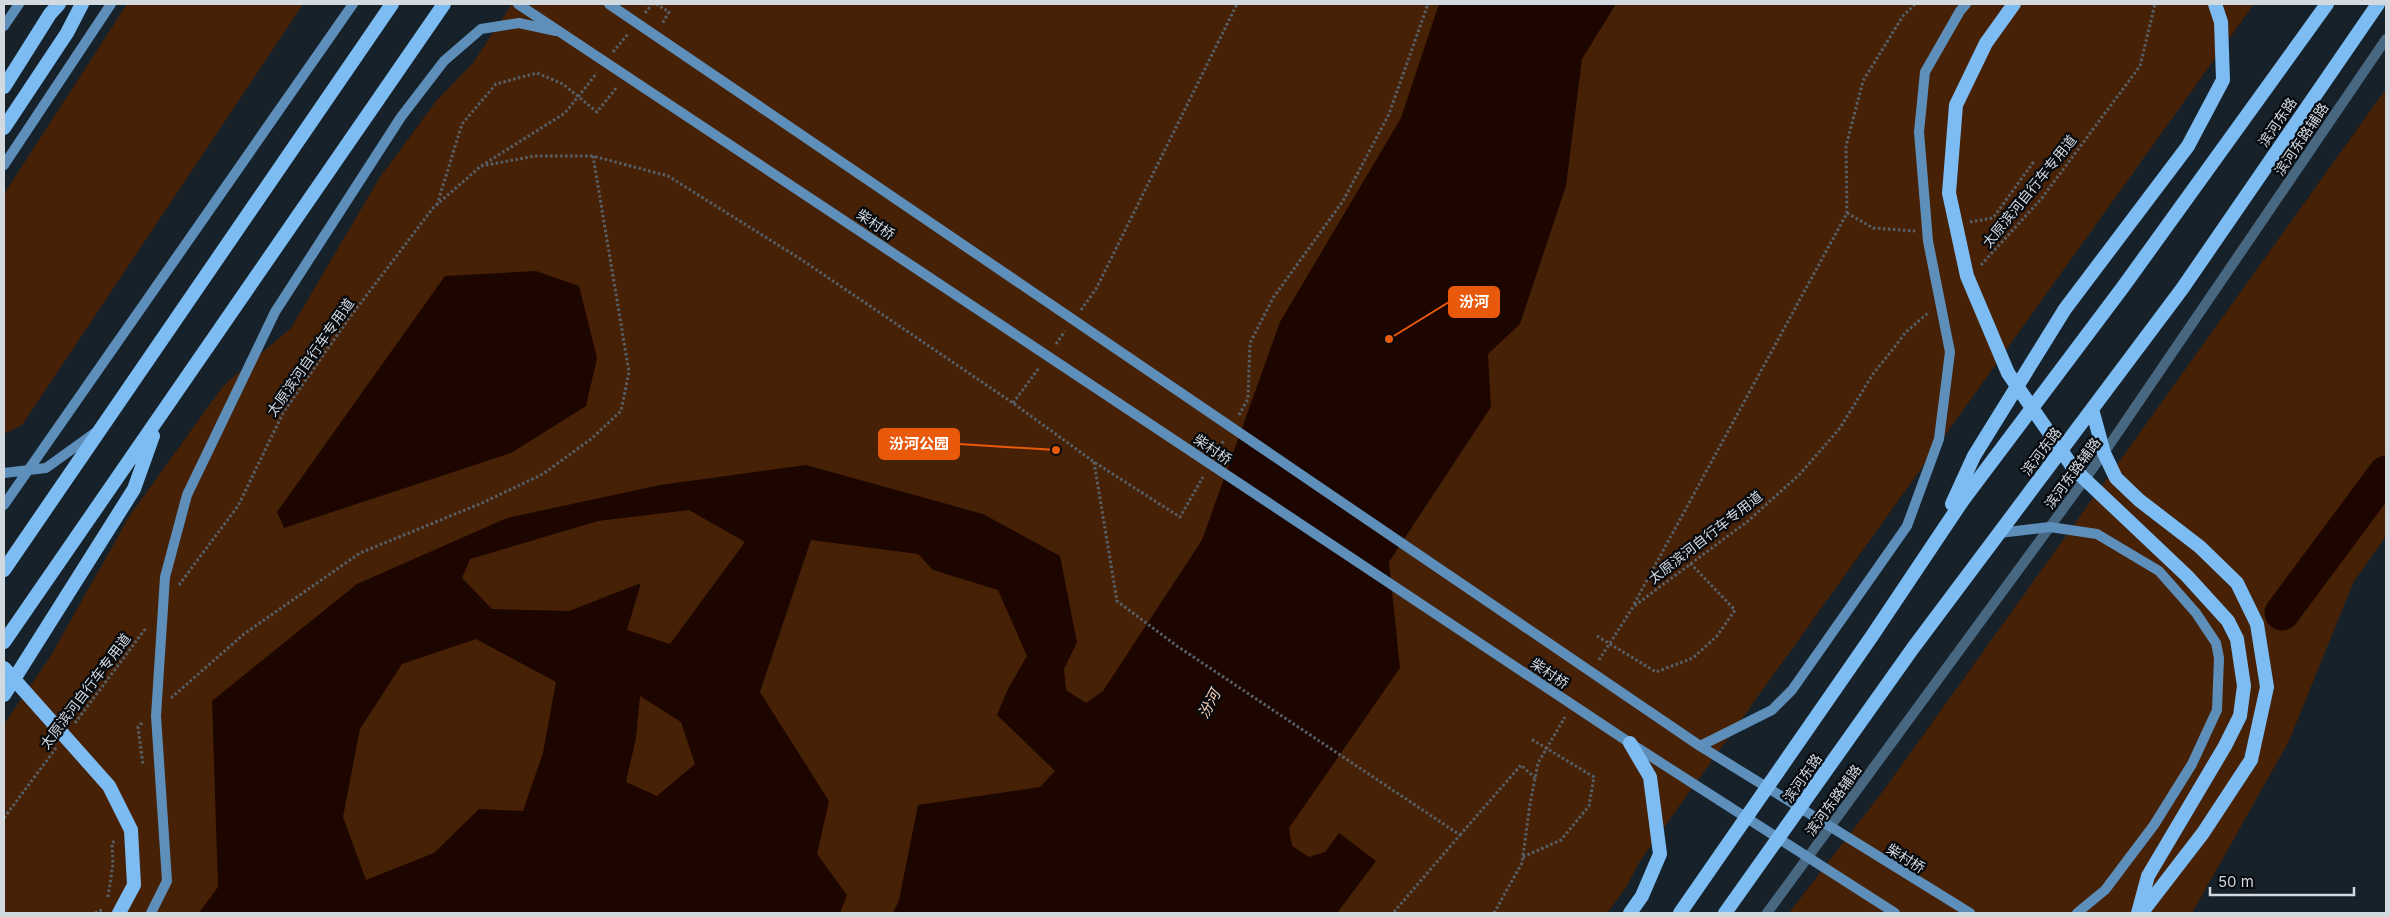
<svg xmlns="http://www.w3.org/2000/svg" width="2390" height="917" font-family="Inter,'Noto Sans SC',sans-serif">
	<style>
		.green { fill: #462106 }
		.water { fill: #1d0600; fill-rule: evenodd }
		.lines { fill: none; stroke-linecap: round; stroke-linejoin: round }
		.river { stroke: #1d0600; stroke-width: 35 }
		.path { stroke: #576068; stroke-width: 3; stroke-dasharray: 2.5 2.5; stroke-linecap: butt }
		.tertiary { stroke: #486781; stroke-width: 10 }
		.secondary { stroke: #5d8fba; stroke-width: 10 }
		.trunk { stroke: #7cbcf2; stroke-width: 14 }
		.labels { text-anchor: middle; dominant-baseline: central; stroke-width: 4.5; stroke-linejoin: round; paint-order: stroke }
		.street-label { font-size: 14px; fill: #d2d9df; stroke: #060a0e }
		.water-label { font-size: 15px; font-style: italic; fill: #fcd0b6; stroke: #060a0e }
		.leader { fill: none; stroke: #e8590c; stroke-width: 2 }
		.callout-dot { fill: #e8590c; stroke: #060a0e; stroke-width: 2 }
		.callout { fill: #e8590c; stroke: #e8590c; stroke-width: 2 }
		.callout-label { font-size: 15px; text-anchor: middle; font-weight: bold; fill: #fff }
	</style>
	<rect width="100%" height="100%" fill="#16212a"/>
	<path class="green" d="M127,4H303L22,425L4,434V194Z
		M512,4H2254L1640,861L1625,889L1607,913H4V724L50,657L130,515L224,385L291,328L380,177L437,100L473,63Z
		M2386,89V536L2353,583L2289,741L2192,913H1789L1886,787Z"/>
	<path class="water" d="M1439,4H1616L1582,59L1566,186L1520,324L1488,354L1491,407L1389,562L1400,668L1289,828L1292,846L1309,857L1325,852L1339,833L1376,861L1337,913H893L899,900L918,805L1040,787L1055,771L997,715L1008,689L1027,656L998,590L933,570L918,554L811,540L760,692L829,801L817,854L847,895L840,913H199L218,887L212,701L357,584L507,518L660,485L806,465L983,514L1060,556L1077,642L1064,669L1066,690L1086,703L1103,691L1202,540L1280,322L1401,118ZM689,510L745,542L670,644L627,630L641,583L569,611L492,609L462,578L470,559L598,521ZM476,639L556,682L543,753L523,811L479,809L434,853L366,880L343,817L360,729L402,664ZM640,696L681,722L695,764L657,796L626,782L636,738Z
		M536,271L579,286L597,358L586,406L511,453L284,528L277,512L445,276Z"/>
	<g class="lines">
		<path class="river" d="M2282,613L2386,473"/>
		<path class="path" d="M656,4L669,12L662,24
			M645,13L652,4
			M613,52L628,34
			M481,166L535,156H593L668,176L802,260L1013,403L1094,462L1180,517L1203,477
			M437,205L462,124L496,84L537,73L563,84L597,112L617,87
			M1847,213L1873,228L1915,231
			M1970,222L1993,218L2035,160
			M1981,265L2042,198L2140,66L2155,4
			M1081,310L1096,289L1237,4
			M1056,344L1065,331
			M1013,403L1039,368
			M1239,415L1248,399L1250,343L1273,298L1343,201L1389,114L1428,4
			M1217,452L1224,440
			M1094,462L1117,601L1177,646L1460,835L1393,913
			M179,585L238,506L283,413L347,321L433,208L481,166L565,113L597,73
			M1634,604L1847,213L1846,146L1863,81L1903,16L1915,4
			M1597,636L1656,672L1693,658L1717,636L1735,610L1690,563
			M1599,660L1633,607L1748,521L1800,474L1840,428L1873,374L1893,349L1906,332L1928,313
			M171,698L244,634L360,553L482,503L543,474L591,439L621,411L629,372L593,156
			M75,723L146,628
			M142,723L138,727L143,765
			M4,818L56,748
			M1460,835L1521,765L1535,778
			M1523,857L1561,840L1589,806L1594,777L1531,739
			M108,897L113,864L112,843L116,840
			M95,913L104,909
			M1494,913L1522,863L1530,804L1538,763L1565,717"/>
		<path class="tertiary" d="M1767,913L2104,453L2386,39"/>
		<path class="secondary" d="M518,4L1630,743L1895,913
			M609,4L1700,746L1970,913
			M4,26L19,4
			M4,165L111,4
			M4,473L46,468L96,432
			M4,505L353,4
			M1999,533L2050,527L2097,534L2159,571L2196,613L2216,643L2219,658L2217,710L2192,764L2154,825L2105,890L2077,913
			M1700,746L1772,710L1792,690L1907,526L1939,439L1950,352L1928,241L1919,132L1925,72L1960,11L1966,4
			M151,913L167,881L156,716L165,577L187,495L275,312L401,117L444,61L481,29L519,23L556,31"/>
		<path class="trunk" d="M2014,4L1986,43L1956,105L1949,193L1967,276L2008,373L2074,469L2187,576L2228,621L2237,639L2244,686L2240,716L2225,746L2148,876L2138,913
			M4,87L50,14L59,4
			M4,128L67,33L82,4
			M2092,409L2104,453L2116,478L2139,500L2200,547L2237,583L2257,624L2267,687L2251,760L2203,833L2143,911
			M1952,504L1974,456L2065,309L2188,146L2223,80L2221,22L2215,4
			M4,570L392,4
			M4,642L444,4
			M4,668L109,786L131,830L134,885L119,913
			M4,695L134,489L153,436
			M1630,913L1642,896L1660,854L1650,777L1630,743
			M1680,913L1872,636L1963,500L2123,287L2327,4
			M1725,913L1913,648L2182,289L2378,4"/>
	</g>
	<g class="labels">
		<g class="street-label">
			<text transform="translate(2277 122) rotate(-56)">滨河东路</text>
			<text transform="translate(2301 139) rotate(-56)">滨河东路辅路</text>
			<text transform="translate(2029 191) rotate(-51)">太原滨河自行车专用道</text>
			<text transform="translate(876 224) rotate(34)">柴村桥</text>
			<text transform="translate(310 357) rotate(-55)">太原滨河自行车专用道</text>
			<text transform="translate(1213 449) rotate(34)">柴村桥</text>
			<text transform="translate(2041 451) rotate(-53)">滨河东路</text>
			<text transform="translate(2072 473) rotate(-54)">滨河东路辅路</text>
			<text transform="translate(1705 537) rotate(-38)">太原滨河自行车专用道</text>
			<text transform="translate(1550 673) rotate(34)">柴村桥</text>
			<text transform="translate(85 691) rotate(-53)">太原滨河自行车专用道</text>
			<text transform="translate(1802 778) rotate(-55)">滨河东路</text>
			<text transform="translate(1833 800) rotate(-54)">滨河东路辅路</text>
			<text transform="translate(1906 858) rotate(32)">柴村桥</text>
		</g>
		<g class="water-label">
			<text transform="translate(1209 704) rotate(-62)">汾河</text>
		</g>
	</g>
	<path class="leader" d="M1389 339L1449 302M1056 450L959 444"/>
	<g class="callout-dot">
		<circle cx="1389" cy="339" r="5"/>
		<circle cx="1056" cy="450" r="5"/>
	</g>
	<g class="callout">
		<rect x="1449" y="287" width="50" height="30" rx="5"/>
		<rect x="879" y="429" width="80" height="30" rx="5"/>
	</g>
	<g class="callout-label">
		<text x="1474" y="307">汾河</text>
		<text x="919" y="449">汾河公园</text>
	</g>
	<rect width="2390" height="917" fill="none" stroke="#d2d9df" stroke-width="10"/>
	<path d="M2210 887v8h144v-8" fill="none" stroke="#d2d9df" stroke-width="2.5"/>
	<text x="2218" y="887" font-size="15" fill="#d2d9df" stroke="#060a0e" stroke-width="4" paint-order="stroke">50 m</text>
</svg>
